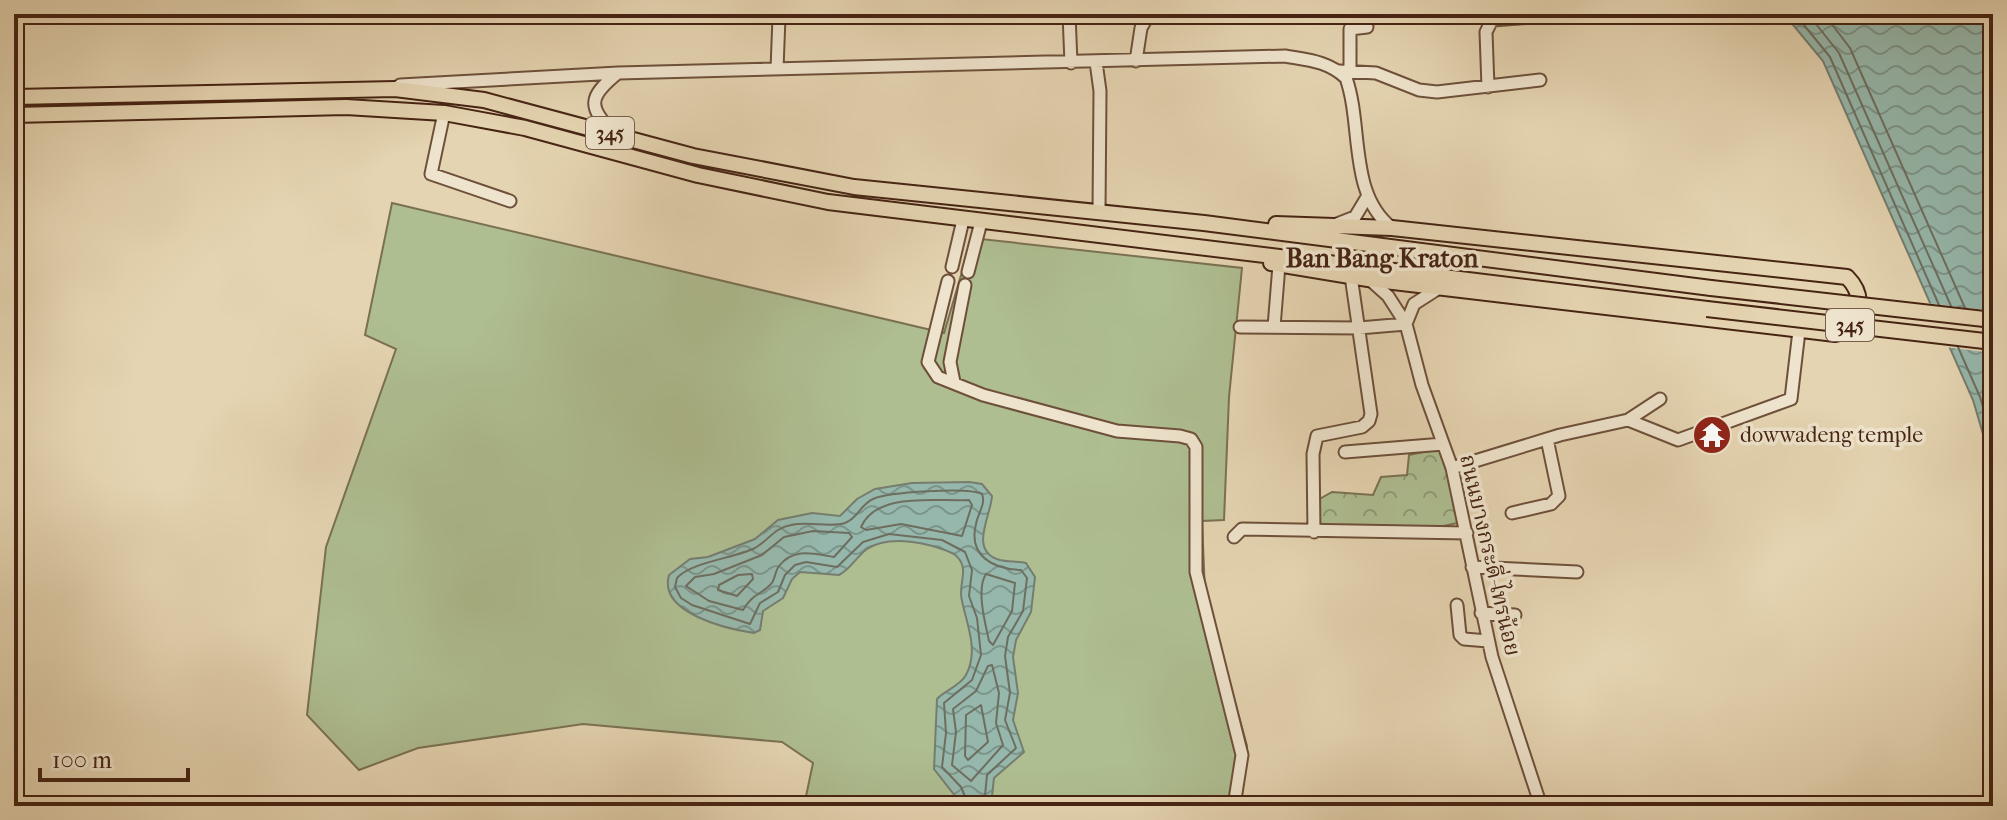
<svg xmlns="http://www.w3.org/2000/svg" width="2007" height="820" font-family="'IM FELL French Canon','Noto Serif Thai',serif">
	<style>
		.grass { fill: #aebe91; stroke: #7a7152; stroke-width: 2 }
		.forest { fill: url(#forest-crowns); stroke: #7a7152; stroke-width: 2 }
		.water { fill: url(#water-waves); stroke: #767d6f; stroke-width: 2 }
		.pier { fill: #e5d4b1 }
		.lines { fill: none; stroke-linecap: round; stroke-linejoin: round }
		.shore { stroke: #6e6e60; stroke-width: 2 }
		.minor-casing { stroke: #6e503a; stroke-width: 15 }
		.major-casing { stroke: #462413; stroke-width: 18 }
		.minor { stroke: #eee3cc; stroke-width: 11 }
		.major { stroke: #e5d4b1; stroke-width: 14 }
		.major-bridge-casing { stroke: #462413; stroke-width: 18; stroke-linecap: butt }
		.major-bridge { stroke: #e5d4b1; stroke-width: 14 }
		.labels { text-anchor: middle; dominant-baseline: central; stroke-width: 7; stroke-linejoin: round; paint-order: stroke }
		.shield { fill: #eee3cc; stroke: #785d4a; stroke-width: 2 }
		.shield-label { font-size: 20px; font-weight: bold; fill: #462413 }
		.poi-label { font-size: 22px; fill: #462413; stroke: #eee3cc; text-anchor: start }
		.street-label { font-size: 22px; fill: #462413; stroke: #eee3cc }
		.quarter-label { font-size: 26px; font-weight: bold; fill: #462413; stroke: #eee3cc }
	</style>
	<defs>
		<pattern id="forest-crowns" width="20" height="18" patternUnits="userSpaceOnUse" patternTransform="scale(2)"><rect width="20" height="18" fill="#aebe91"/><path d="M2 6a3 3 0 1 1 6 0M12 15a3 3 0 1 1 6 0" fill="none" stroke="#8f9a75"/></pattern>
		<pattern id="water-waves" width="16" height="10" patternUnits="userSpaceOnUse" patternTransform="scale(2)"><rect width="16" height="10" fill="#96b8ac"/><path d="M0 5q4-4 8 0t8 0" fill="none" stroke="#7c958b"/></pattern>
	</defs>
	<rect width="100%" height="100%" fill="#e5d4b1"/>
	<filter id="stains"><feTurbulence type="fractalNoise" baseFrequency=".0025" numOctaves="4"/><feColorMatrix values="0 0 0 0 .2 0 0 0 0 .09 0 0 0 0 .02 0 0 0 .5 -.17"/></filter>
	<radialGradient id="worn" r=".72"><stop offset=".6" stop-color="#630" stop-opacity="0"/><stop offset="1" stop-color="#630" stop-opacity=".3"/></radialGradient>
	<path class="grass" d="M392,203L944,333L972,238L1242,268L1229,397L1224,520L1202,521L1205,592L1247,746L1233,806H804L813,763L782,742L583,724L418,748L359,770L307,715L326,547L396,349L365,335Z"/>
	<path class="forest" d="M1442,448L1462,522L1439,527L1317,525L1316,501L1332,492L1373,495L1381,477L1407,475L1409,455Z"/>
	<path class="water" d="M1784,14H1993V468L1973,400L1823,61Z
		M969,482L982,484L992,496C991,516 968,551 1000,560C1008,562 1018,561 1026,563L1035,577L1031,612L1016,640L1013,657L1018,693L1013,720L1024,752L994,778L991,806H963L934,769L937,699C945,690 960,686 966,675C979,650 967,625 962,601C957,583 972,568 954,554C931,543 890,534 867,549C856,557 851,569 839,575L800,572L792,579L783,598L763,611L760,630L754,633C727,629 658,613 669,575L690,559L708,557L755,539L778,520L812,513L840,516L857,499L875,489L912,483Z"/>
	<path class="pier" d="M1926,303L1993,311V353L1945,347Z"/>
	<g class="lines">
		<path class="shore" d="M1795,14L1830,57L1939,305
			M1808,14L1839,53L1951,306
			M1824,14L1850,48L1965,308
			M1958,347L1980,397L1993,440
			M969,500L972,505L962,536L901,524L866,530L861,527C877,491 936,502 969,500Z
			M813,531L849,533L852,537L834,557C814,554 794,547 779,566C775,571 775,580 771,584C761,595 753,593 743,610L709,601L686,586L695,577L714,574L762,555L784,537Z
			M752,574L753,579L737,596L718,590L719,585L738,575Z
			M986,574L1015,583L1012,611L993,645L989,641C985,622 976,589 986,574Z
			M992,665L999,693L996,723L1003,745L971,781L952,765L956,732L953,709L976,691L988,666Z
			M981,705L988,742L968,760L965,756L966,715Z
			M969,806L961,787L942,767L946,733L944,703L972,680L981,655L977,618L969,596L972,570L965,552L942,540L889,534L863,542L837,567L806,562L795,565L785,575L778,592L760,603L750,624L692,605L681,598L675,587L677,578C691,562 735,558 755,548C769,540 774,528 791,525C809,521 831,528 845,523C858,518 860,505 873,499C888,492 968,487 982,494C986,504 978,513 976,524C968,556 993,569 1021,570L1027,578L1023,611L1008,637L1005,656L1010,693L1005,720L1016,748L987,775L984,806"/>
		<defs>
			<path id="minor" d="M1069,14L1071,63
				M1136,61L1141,28L1149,14
				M1096,62L1100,91L1099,211
				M777,69L779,17
				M1339,71L1376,73L1419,90L1437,92L1540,80
				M1350,71V29L1367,27
				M400,85L618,73L1285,56C1308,60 1328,61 1346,78C1363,126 1348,194 1392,228
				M1488,87L1486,32L1492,20L1563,15
				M444,113L431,174L510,201
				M615,134C587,107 588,97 618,73
				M1337,224L1355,217L1367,197
				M952,267L963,220
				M968,272L981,222
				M1369,279L1388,296L1406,324L1422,385L1452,468L1492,657L1541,806
				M948,281L928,362L938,377L983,395L1117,431L1180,436L1191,439L1196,447V572L1242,755L1234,806
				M1406,324L1414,304L1439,288
				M1240,327L1359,328L1406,324
				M1274,327L1279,265
				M954,382L950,362L965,285
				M1628,420L1660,399
				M1345,452L1443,444
				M1452,468L1560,435L1628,420L1678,440L1791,399L1799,331
				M1512,513L1551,504L1559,496L1547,439
				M1314,532L1313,454L1317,436L1362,427L1369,421L1371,414L1351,276
				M1234,537L1242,529L1467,533
				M1472,567L1577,572
				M14,569V583
				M1457,605L1460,635L1464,639L1488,641
				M1481,613L1515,615"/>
			<path id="major" d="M14,97L395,89L484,100L693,156L854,187L1204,223L1711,288
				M14,115L346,107L444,113L525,128L698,175L828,202L1707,309
				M1271,263L1368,279L1835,334L1847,331C1860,312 1865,295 1847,277L1392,228L1276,224"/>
		</defs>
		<use href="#minor" class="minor-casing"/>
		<use href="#major" class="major-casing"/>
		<use href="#minor" class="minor"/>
		<use href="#major" class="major"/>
		<defs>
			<path id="major-bridge" d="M1711,288L1993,320
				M1707,309L1993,342"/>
		</defs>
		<use href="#major-bridge" class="major-bridge-casing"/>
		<use href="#major-bridge" class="major-bridge"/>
	</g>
	<defs>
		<symbol id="temple-disc" viewBox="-11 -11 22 22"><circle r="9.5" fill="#8f2418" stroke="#eee3cc"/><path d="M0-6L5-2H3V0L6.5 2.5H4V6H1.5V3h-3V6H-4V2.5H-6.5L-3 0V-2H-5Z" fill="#fff"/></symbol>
	</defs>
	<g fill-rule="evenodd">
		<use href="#temple-disc" x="1690" y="413" width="44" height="44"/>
	</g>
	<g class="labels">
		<g class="shield">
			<rect x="586" y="117" width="48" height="32" rx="6"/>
			<rect x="1826" y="309" width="48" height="32" rx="6"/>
		</g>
		<g class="shield-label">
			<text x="610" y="133">345</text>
			<text x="1850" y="325">345</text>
		</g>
		<g class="poi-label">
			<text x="1740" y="435">dowwadeng temple</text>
		</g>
		<g class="street-label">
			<text transform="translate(1490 555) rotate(77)">ถนนบางกระดี่-ไทรน้อย</text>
		</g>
		<g class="quarter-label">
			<text x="1382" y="258">Ban Bang Kraton</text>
		</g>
	</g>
	<rect width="2007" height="820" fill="none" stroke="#e5d4b1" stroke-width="48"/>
	<rect x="16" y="16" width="1975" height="788" fill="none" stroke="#462413" stroke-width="4"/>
	<rect x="24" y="24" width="1959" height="772" fill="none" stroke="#462413" stroke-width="2"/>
	<path d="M40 768v12h148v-12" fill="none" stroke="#462413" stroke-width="4"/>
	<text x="52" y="768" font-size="24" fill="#462413" stroke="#eee3cc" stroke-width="6" paint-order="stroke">100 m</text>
	<rect width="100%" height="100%" filter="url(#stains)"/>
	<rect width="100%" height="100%" fill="url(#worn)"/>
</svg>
